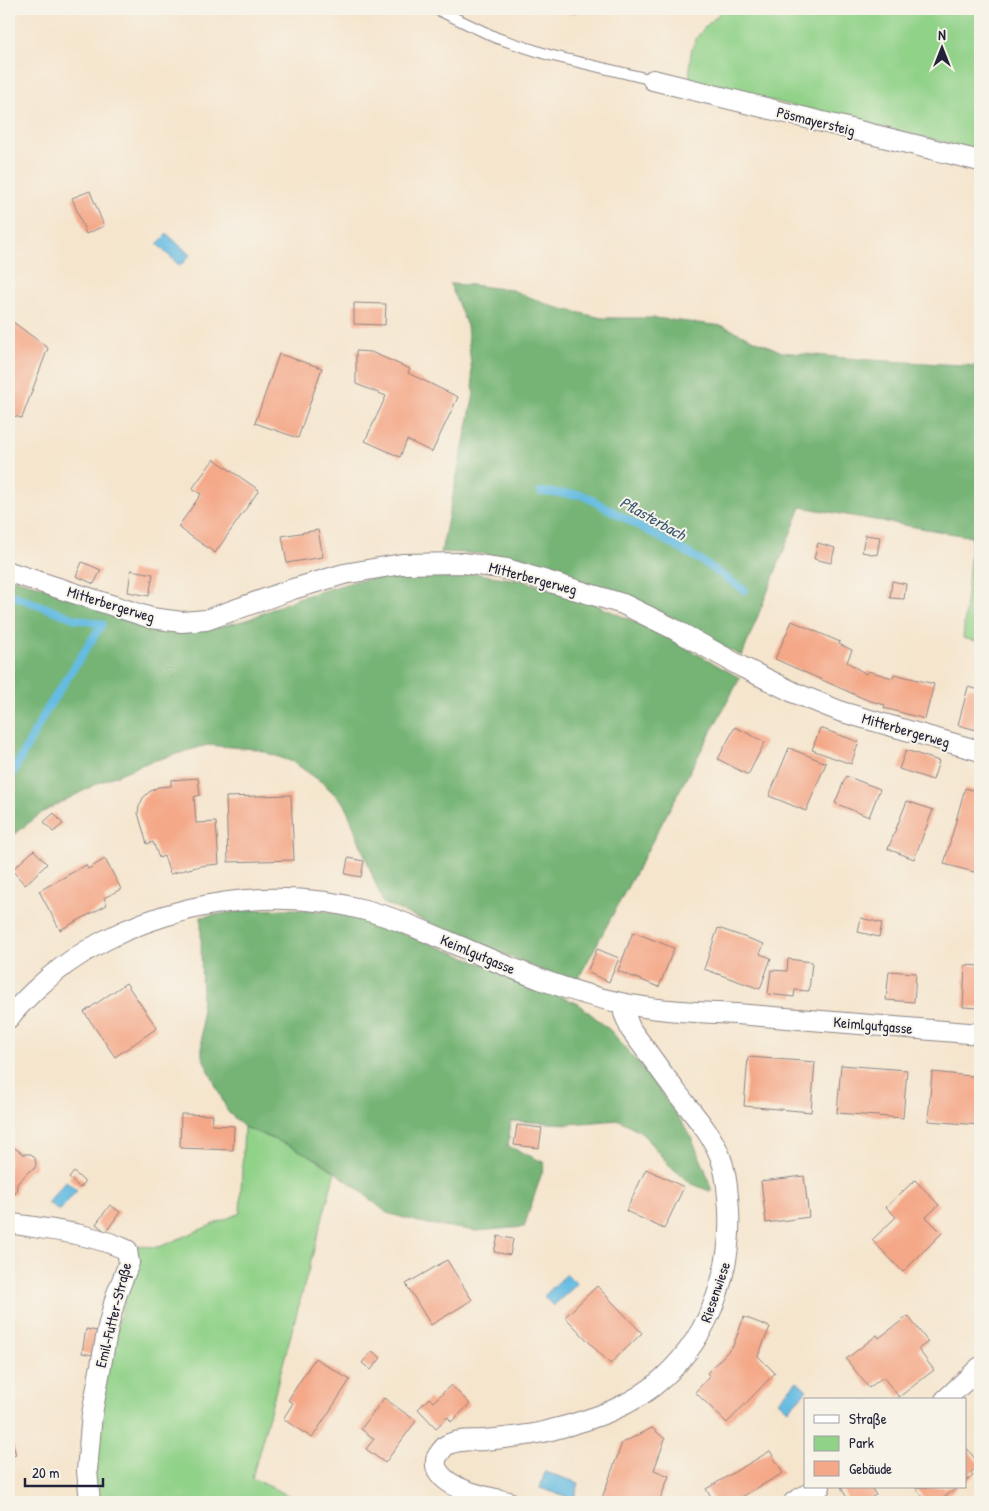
<svg xmlns="http://www.w3.org/2000/svg" width="989" height="1511" font-family="'Patrick Hand',sans-serif">
	<style>
		.green { fill: #91d289; stroke: #5a7a62 }
		.forest { fill: #74b475; stroke: #4b6b58 }
		.water { fill: #65bbe2; stroke: #446e8e }
		.lines { fill: none; stroke-linecap: round; stroke-linejoin: round }
		.stream { stroke: #65bbe2; stroke-width: 8 }
		.building { fill: #f4a888 }
		.service-casing { stroke: #8c8484; stroke-width: 12 }
		.minor-casing { stroke: #8c8484; stroke-width: 22 }
		.service { stroke: #fff; stroke-width: 10 }
		.minor { stroke: #fff; stroke-width: 20 }
		.labels { text-anchor: middle; dominant-baseline: central; stroke-width: 4; stroke-linejoin: round; paint-order: stroke }
		.street-label { font-size: 15px; fill: #22223b; stroke: #f7f3e8 }
		.water-label { font-size: 16px; font-style: italic; fill: #395875; stroke: #f7f3e8 }
	</style>
	<rect width="100%" height="100%" fill="#f7f3e8"/>
	<filter id="ink" filterUnits="userSpaceOnUse"><feTurbulence type="fractalNoise" baseFrequency=".02" numOctaves="2"/><feDisplacementMap in="SourceGraphic" scale="10" xChannelSelector="R" yChannelSelector="G"/><feConvolveMatrix kernelMatrix="1 2 1 2 8 2 1 2 1" color-interpolation-filters="sRGB"/></filter>
	<filter id="wash" filterUnits="userSpaceOnUse"><feTurbulence type="fractalNoise" baseFrequency=".0096" numOctaves="4" result="noise"/><feDisplacementMap in="SourceGraphic" scale="20" xChannelSelector="R" yChannelSelector="G"/><feGaussianBlur stdDeviation="1.12" result="paint"/><feColorMatrix in="noise" values="0 0 0 0 0 0 0 0 0 0 0 0 0 0 0 0 0 1.4 0 .05"/><feComposite in="paint" operator="in"/></filter>
	<g filter="url(#wash)">
		<rect width="100%" height="100%" fill="#f5e5cd"/>
		<path class="green" d="M724,9H740L746,14L756,9H980V151L690,81C688,41 696,35 724,9Z
			M972,537H980V642L963,638Z
			M244,1127C275,1139 307,1151 335,1172L252,1478L302,1502H93L104,1372L137,1256L136,1246L159,1247L240,1213Z"/>
		<path class="forest" d="M450,284L472,285L512,290L554,307L602,318H654L723,326L782,352L869,360L980,366V537H972L801,507L742,656L606,590L530,564L486,554L441,552L474,394L467,326Z
			M466,572L524,581L592,603L660,633L740,678L577,981L555,976L383,903L345,804L323,783L293,762L256,749L207,745L146,763L98,783L43,812L9,838V578L210,629L247,620L298,598L356,581L414,573Z
			M293,909L335,912L373,922L468,958L579,1004L611,1031L642,1067L670,1105L689,1133L705,1169L712,1192L690,1183L670,1166L640,1131L619,1120L569,1124L511,1121L508,1146L545,1163L524,1227L476,1231L422,1223L387,1213L357,1188L319,1160L288,1145L244,1127L228,1112L202,1056L201,917L247,910Z"/>
		<path class="water" d="M167,234L190,255L180,266L157,244Z
			M66,1181L77,1190L59,1211L48,1202Z
			M567,1274L577,1284L553,1306L544,1296Z
			M797,1381L807,1390L788,1410L778,1401Z
			M545,1472L579,1483L574,1499L540,1488Z"/>
		<g class="lines">
			<path class="stream" d="M541,492L583,495L697,558L744,590
				M9,594L76,619L102,624L46,711L9,780"/>
		</g>
		<g id="blocks">
			<path class="building" d="M567,9H589V10L569,14Z
				M90,191L104,226L86,234L72,198Z
				M354,303L386,304L385,325L354,324Z
				M9,319L48,348L22,418L9,415Z
				M356,351L371,352L410,369L408,373L458,397L432,452L407,440L400,457L365,441L386,396L356,384Z
				M279,354L322,368L298,438L255,423Z
				M214,459L259,490L215,553L178,527L201,494L192,489Z
				M318,530L323,557L287,563L282,536Z
				M865,535L880,537L877,555L862,552Z
				M818,543L835,548L831,563L814,559Z
				M82,562L101,570L94,584L76,576Z
				M131,570L153,574L149,596L128,592Z
				M892,581L906,584L904,599L890,598Z
				M792,621L840,642L839,644L852,650L847,662L866,674L868,671L893,678L894,674L934,684L925,719L884,708L885,705L867,700L775,659Z
				M968,687L980,690V731L958,725Z
				M735,727L765,742L748,775L718,759Z
				M820,728L859,742L851,764L812,750Z
				M789,748L826,763L806,811L769,796Z
				M906,750L939,761L933,780L899,769Z
				M846,776L880,789L869,817L835,803Z
				M198,778L200,795L194,797L196,823L216,822L219,864L200,866L170,874L164,856L159,858L153,842L147,844L138,813L139,807L143,798L149,792L158,787L171,786V780Z
				M965,788L980,792V864L978,873L944,864Z
				M291,795L294,860L228,862L226,797Z
				M907,801L933,810L914,859L888,849Z
				M54,813L63,824L53,832L44,822Z
				M34,850L47,864L25,885L12,870Z
				M348,858L364,861L361,877L345,874Z
				M105,859L121,889L104,898L107,905L60,930L39,891L86,865L88,869Z
				M861,918L882,923L879,937L858,932Z
				M718,928L764,944L760,954L771,958L760,989L704,969Z
				M633,932L674,948L659,987L618,971Z
				M597,949L619,958L609,982L587,972Z
				M788,959L812,962L809,991L795,990L794,997L768,994L771,970L787,971Z
				M965,965L980,966V1008L963,1007Z
				M889,971L916,973L914,1002L886,1000Z
				M126,983L157,1028L115,1057L84,1012Z
				M748,1057L815,1062L811,1112L744,1106Z
				M841,1065L907,1070L903,1118L837,1113Z
				M932,1072L980,1077V1125L928,1121Z
				M181,1114L213,1115L212,1125L234,1126L233,1150L180,1148Z
				M517,1125L542,1128L539,1148L514,1145Z
				M9,1144L23,1154H31L35,1158L36,1165L34,1169L29,1171L17,1184L16,1193L11,1196H9Z
				M646,1169L684,1187L664,1229L626,1211Z
				M74,1172L85,1182L80,1188L69,1178Z
				M804,1176L809,1217L766,1223L761,1181Z
				M915,1180L939,1205L926,1217L942,1233L903,1272L872,1240L896,1217L886,1207Z
				M110,1205L120,1212L106,1232L96,1224Z
				M498,1236L513,1239L510,1255L494,1252Z
				M447,1260L472,1300L431,1325L406,1284Z
				M597,1286L642,1333L610,1364L565,1317Z
				M908,1316L928,1342L918,1349L934,1370L899,1397L883,1377L869,1388L846,1359L877,1335L879,1338Z
				M744,1317L770,1327L758,1356L775,1373L727,1423L695,1392L710,1376L707,1373L733,1346Z
				M86,1329L97,1331L93,1355L82,1353Z
				M372,1351L381,1358L371,1370L362,1363Z
				M315,1358L350,1380L312,1438L283,1419L293,1403L288,1400Z
				M451,1385L470,1404L451,1422L448,1417L436,1428L418,1409L429,1398L433,1402Z
				M384,1398L416,1421L385,1463L366,1449L374,1439L361,1429Z
				M652,1428L665,1439L654,1470L669,1476L659,1502H614L602,1498L622,1443Z
				M9,1430L16,1455L9,1457Z
				M965,1446L980,1465L971,1472L973,1476L965,1482Z
				M770,1451L783,1473L733,1502H715L706,1489Z
				M841,1487H871L876,1495L866,1500L868,1502H849Z
				M915,1487H958L938,1502H927Z"/>
		</g>
	</g>
	<g filter="url(#ink)">
		<use href="#blocks" fill-opacity="0" stroke="#8c8484" stroke-width="1"/>
		<g class="lines">
			<defs>
				<path id="service" d="M436,9L497,38L549,55L653,80"/>
				<path id="minor" d="M653,80L980,161
					M9,572L151,618L182,622L206,620L293,589L344,574L402,564L463,563L507,569L623,604L672,628L742,667L795,693L842,712L980,751
					M9,1018C16,1008 25,1000 34,991C116,911 254,880 365,910C399,919 433,935 466,949C518,971 565,991 621,1003C662,1012 707,1012 749,1015C826,1022 903,1028 980,1034
					M9,1223C48,1230 91,1233 127,1250L129,1263L116,1296L108,1327L92,1414L87,1471L90,1502
					M945,1400L980,1367
					M509,1502C487,1497 450,1491 438,1471C435,1466 435,1458 439,1454C441,1451 444,1447 447,1445C457,1439 473,1441 484,1440C506,1438 530,1436 551,1430C591,1420 632,1407 663,1378C713,1333 735,1263 728,1197C727,1183 725,1169 720,1156C711,1133 693,1114 678,1094C662,1073 647,1051 631,1030L624,1013V1004
					M794,1502L820,1487"/>
			</defs>
			<use href="#service" class="service-casing"/>
			<use href="#minor" class="minor-casing"/>
			<use href="#service" class="service"/>
			<use href="#minor" class="minor"/>
		</g>
	</g>
	<g class="labels">
		<g class="street-label">
			<text transform="translate(816 121) rotate(14)">Pösmayersteig</text>
			<text transform="translate(533 578) rotate(15)">Mitterbergerweg</text>
			<text transform="translate(111 604) rotate(17)">Mitterbergerweg</text>
			<text transform="translate(906 730) rotate(16)">Mitterbergerweg</text>
			<text transform="translate(478 954) rotate(23)">Keimlgutgasse</text>
			<text transform="translate(873 1025) rotate(5)">Keimlgutgasse</text>
			<text transform="translate(715 1292) rotate(-71)">Riesenwiese</text>
			<text transform="translate(113 1315) rotate(-76)">Emil-Futter-Straße</text>
		</g>
		<g class="water-label">
			<text transform="translate(653 518) rotate(29)">Pflasterbach</text>
		</g>
	</g>
	<rect width="989" height="1511" fill="none" stroke="#f7f3e8" stroke-width="30"/>
	<rect x="804" y="1398" width="162" height="90" fill="#f7f3e8" stroke="#a29fa3"/>
	<rect x="814" y="1415" width="25" height="8" fill="#ffffff" stroke="#a29fa3"/>
	<text x="849" y="1424" font-size="15" fill="#22223b">Straße</text>
	<rect x="814" y="1436" width="25" height="15" fill="#91d289" stroke="#a29fa3"/>
	<text x="849" y="1448" font-size="15" fill="#22223b">Park</text>
	<rect x="814" y="1461" width="25" height="15" fill="#f4a888" stroke="#a29fa3"/>
	<text x="849" y="1474" font-size="15" fill="#22223b">Gebäude</text>
	<g transform="translate(942 48)" stroke="#f7f3e8" stroke-width="4" paint-order="stroke">
	<path d="M0-4L9 19L0 12L-9 19Z" fill="#22223b"/>
	<text y="-8" font-size="14" font-weight="bold" text-anchor="middle" fill="#22223b">N</text>
	</g>
	<path d="M25 1478v8h78v-8" fill="none" stroke="#22223b" stroke-width="2.5"/>
	<text x="32" y="1478" font-size="15" fill="#22223b" stroke="#f7f3e8" stroke-width="4" paint-order="stroke">20 m</text>
</svg>
